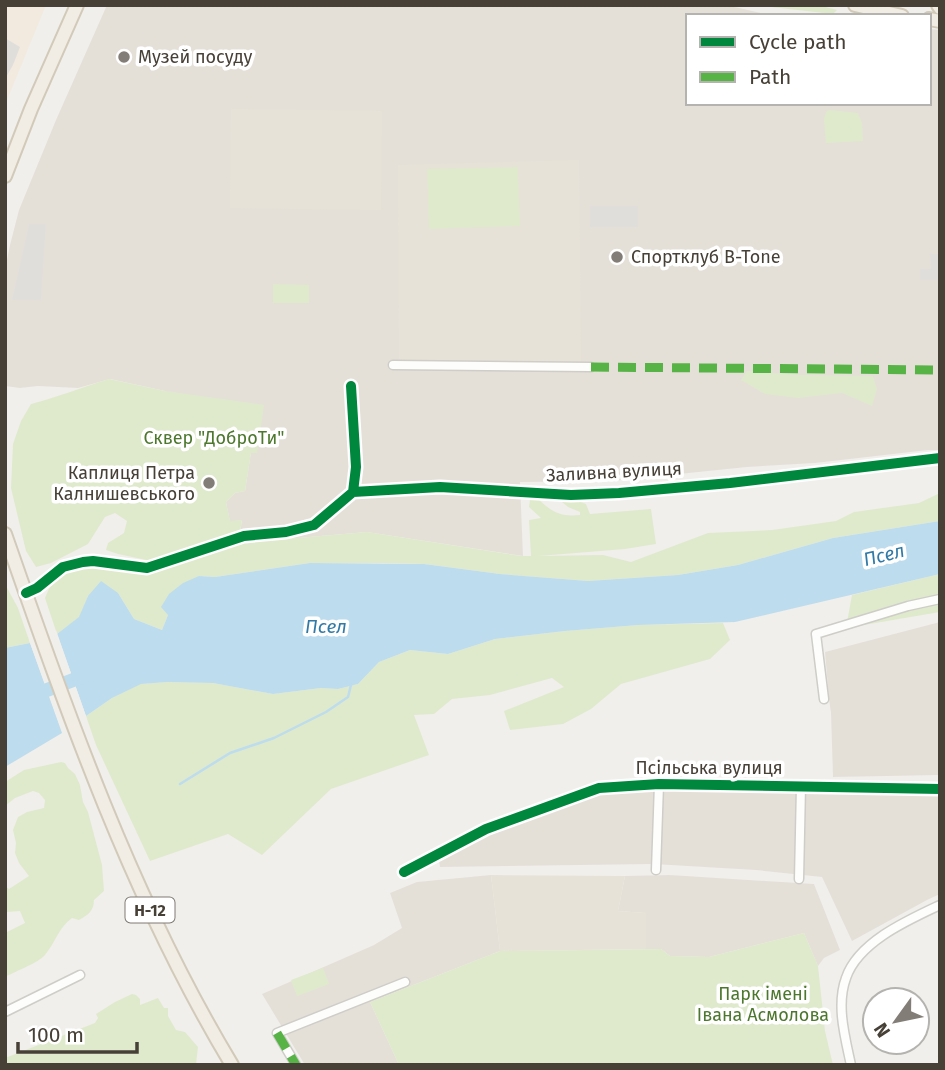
<svg xmlns="http://www.w3.org/2000/svg" width="945" height="1070" font-family="'Fira Sans',sans-serif">
	<style>
		.residential { fill: #e4e0d8 }
		.commercial { fill: #f2eade }
		.education { fill: #e7e2d7 }
		.green { fill: #dfeacc }
		.parking { fill: #e0dedb }
		.water { fill: #bddced }
		.pier { fill: #f0efeb }
		.lines { fill: none; stroke-linecap: round; stroke-linejoin: round }
		.stream { stroke: #bddced; stroke-width: 2.5 }
		.river { stroke: #bddced; stroke-width: 14 }
		.street-casing { stroke: #cecdc8; stroke-width: 11 }
		.primary-casing { stroke: #d2cab9; stroke-width: 16 }
		.street { stroke: #fdfdfc; stroke-width: 8 }
		.primary { stroke: #f1ece4; stroke-width: 12 }
		.quiet { stroke: #57b346; stroke-width: 9; stroke-dasharray: 18 9; stroke-linecap: butt }
		.cycleway-casing { stroke: #fff; stroke-width: 15 }
		.cycleway { stroke: #00873e; stroke-width: 10 }
		.poi-dot { fill: #827d76; stroke: #fff; stroke-width: 2.5 }
		.labels { text-anchor: middle; dominant-baseline: central; stroke-width: 7; stroke-linejoin: round; paint-order: stroke }
		.shield { fill: #fff; stroke: #7e7973; stroke-width: 2 }
		.shield-label { font-size: 16px; font-weight: bold; fill: #474037 }
		.poi-label { font-size: 18px; fill: #474037; stroke: #fff; text-anchor: start }
		.park-label { font-size: 18px; fill: #4c772c; stroke: #fff }
		.street-label { font-size: 18px; fill: #474037; stroke: #fff }
		.water-label { font-size: 19px; font-style: italic; fill: #317aa7; stroke: #fff }
	</style>
	<rect width="100%" height="100%" fill="#f0efeb"/>
	<path class="residential" d="M107,5H726L774,16H688V103H929V29L940,30V450H928L815,463L747,467L611,481L520,482L523,556L367,532L252,542L244,544L240,532L242,520L230,522L226,502L235,493L245,491L251,452L256,453L165,391L110,379L78,388L38,386L20,388L5,386V270L10,245L19,210L56,120Z
		M940,622V775L833,777L831,713L829,699L825,652Z
		M652,790L940,796V894L927,900L852,941L822,877L756,870L653,864L440,867L439,860L487,834L601,791Z
		M491,875L500,951L370,1002L399,1065H305L262,994L374,945L402,928L390,893L417,882Z
		M670,875L814,884L840,950L824,958L818,966L804,933L709,957L670,956L661,949H646V913L618,911L625,876Z"/>
	<path class="commercial" d="M5,5H46L5,105Z"/>
	<path class="education" d="M231,109L382,111L381,210L230,208Z
		M579,160L581,362L540,363L402,360L399,358L398,165Z
		M491,875L625,876L618,911L646,913V949L500,951Z"/>
	<path class="green" d="M752,5H818L837,10L833,14Z
		M829,110L858,113L862,123L863,141L826,143L824,119L826,112Z
		M518,167L520,226L429,229L427,169Z
		M273,284L309,285V303H273Z
		M747,371L799,375L873,376L877,389L872,406L842,393L797,398L765,394L741,380Z
		M109,379L165,391L264,405L257,453H251L245,491L235,493L226,502L230,521L242,520L240,532L245,544L252,542L367,532L521,556H531L529,520L541,518L529,507L530,500L538,499C552,512 560,517 580,515V512L568,507L561,501L567,497L586,504L590,514L651,509L656,544L625,549L539,556L603,555L631,562L708,533L772,530L836,521L854,512L919,503L940,493V521L833,538L738,565L678,575L588,581L500,574L424,564L383,563H310L215,577L199,576L168,615L162,630L134,619L118,593L88,596L80,617L57,634L45,598C47,594 49,587 53,583C75,555 119,569 149,575L155,572L151,561L118,554L106,550L108,543L124,533L127,521L115,513L105,517L88,544L51,563L36,567L26,551L11,488L13,444L21,421L31,404C58,397 83,387 109,379Z
		M940,574V612L846,628L852,595Z
		M5,584L18,608L30,643L5,648Z
		M723,623L730,640L710,659L621,684L591,709L563,724L510,730L504,711L564,687L552,678L490,695L452,699L434,714L414,715L429,755L331,789L262,855L228,834L150,861L96,745L86,716L112,698L140,684L167,682L213,683L273,694L321,688L338,689L358,684L379,662L410,650L448,654L495,639L565,631L638,625Z
		M61,762L65,763L68,768L75,774L80,785L83,802L88,812L102,865L104,891L94,900C94,911 88,915 79,920L72,918C59,927 55,943 45,955C38,963 16,971 5,977V933L25,923L20,911L7,912L5,910V886L9,889L29,876L19,863L15,853L16,843L13,830L18,817L27,812L44,808L45,800L39,793L33,791L15,798L5,806V782L24,770Z
		M804,933L818,966L825,1031L833,1065H399L370,1002L500,951L661,949L670,956L709,957Z
		M323,968L329,984L297,996L291,980Z
		M132,994L136,995L140,999V1005L158,998L164,1008H168V1016L176,1030L185,1032L198,1047L196,1065H5V1058L95,1023L98,1018L96,1014L115,1002Z"/>
	<path class="parking" d="M5,38L20,47L13,65L5,79Z
		M590,206H638V227H590Z
		M29,224H46L41,300H12Z
		M930,254H940V280H920V269H931Z"/>
	<path class="water" d="M940,521V574L735,622L638,625L565,631L495,639L448,654L410,650L379,662L358,684L338,689L321,688L273,694L213,683L167,682L141,684L112,698L86,716L57,634L79,617L88,596L101,581L118,593L134,619L162,630L168,615L161,607L169,594L183,583L199,576L215,577L310,563L424,564L500,574L588,581L678,575L738,565L833,538Z
		M30,643L62,733L5,767V648Z"/>
	<path class="pier" d="M56,630L87,719L83,717L54,635Z
		M29,640L34,642L66,732L64,737Z"/>
	<g class="lines">
		<path class="stream" d="M180,784L230,753L274,738L326,712L348,697L351,685"/>
		<path class="river" d="M5,706L89,674"/>
		<defs>
			<path id="street" d="M393,365L591,367
				M351,386L356,467L353,492L440,487L571,495L619,493L730,483L940,458
				M26,593L37,588L63,567L83,562L93,561L147,568L244,536L286,532L314,525L353,492
				M824,699L816,634L908,606L940,599
				M656,870L659,784
				M404,872L486,829L599,788L659,784L940,789
				M799,879L801,786
				M5,1012L80,975
				M296,1065L277,1033L405,982
				M851,1065C845,1037 836,1005 846,978C858,942 908,920 940,905"/>
			<path id="primary" d="M855,5L902,16
				M938,5L940,8
				M929,19L940,21
				M5,176L31,109L77,5
				M5,534C68,715 132,899 232,1065"/>
		</defs>
		<use href="#street" class="street-casing"/>
		<use href="#primary" class="primary-casing"/>
		<use href="#street" class="street"/>
		<use href="#primary" class="primary"/>
		<path class="quiet" d="M591,367L940,370
			M277,1033L296,1065"/>
		<defs>
			<path id="cycleway" d="M351,386L356,467L353,492L440,487L571,495L619,493L730,483L940,458
				M26,593L37,588L63,567L83,562L93,561L147,568L244,536L286,532L314,525L353,492
				M404,872L486,829L599,788L659,784L940,789"/>
		</defs>
		<use href="#cycleway" class="cycleway-casing"/>
		<use href="#cycleway" class="cycleway"/>
	</g>
	<g class="poi-dot">
		<circle cx="124" cy="57" r="7"/>
		<circle cx="617" cy="257" r="7"/>
		<circle cx="209" cy="483" r="7"/>
	</g>
	<g class="labels">
		<rect class="shield" x="125.5" y="897.5" width="49" height="25" rx="5"/>
		<g class="shield-label">
			<text x="150" y="910">Н-12</text>
		</g>
		<g class="poi-label">
			<text x="138" y="57">Музей посуду</text>
			<text x="631" y="257">Спортклуб B-Tone</text>
			<text x="195" y="473" text-anchor="end">Каплиця Петра<tspan x="195" dy="21">Калнишевського</tspan></text>
		</g>
		<g class="park-label">
			<text x="214" y="438">Сквер "ДоброТи"</text>
			<text x="763" y="994">Парк імені<tspan x="763" dy="21">Івана Асмолова</tspan></text>
		</g>
		<g class="street-label">
			<text transform="translate(614 472) rotate(-3)">Заливна вулиця</text>
			<text x="709" y="768">Псільська вулиця</text>
		</g>
		<g class="water-label">
			<text transform="translate(884 555) rotate(-14)">Псел</text>
			<text x="326" y="626">Псел</text>
		</g>
	</g>
	<rect width="945" height="1070" fill="none" stroke="#474037" stroke-width="14"/>
	<rect x="686" y="14" width="245" height="91" fill="#ffffff" stroke="#b5b3af" stroke-width="2"/>
	<rect x="700" y="37" width="35" height="10" fill="#00873e" stroke="#b5b3af" stroke-width="2"/>
	<text x="749" y="49" font-size="21" fill="#474037">Cycle path</text>
	<rect x="700" y="72" width="35" height="10" fill="#57b346" stroke="#b5b3af" stroke-width="2"/>
	<text x="749" y="84" font-size="21" fill="#474037">Path</text>
	<g transform="translate(896 1021) rotate(237)"><circle r="33" fill="#ffffff" stroke="#b5b3af" stroke-width="2"/>
	<path d="M0-5L12 26L0 18L-12 26Z" fill="#827d76"/>
	<text y="-10" font-size="19" font-weight="bold" text-anchor="middle" fill="#474037">N</text>
	</g>
	<path d="M18 1042v10h119v-10" fill="none" stroke="#474037" stroke-width="3.5"/>
	<text x="28" y="1042" font-size="21" fill="#474037" stroke="#ffffff" stroke-width="5" paint-order="stroke">100 m</text>
</svg>
